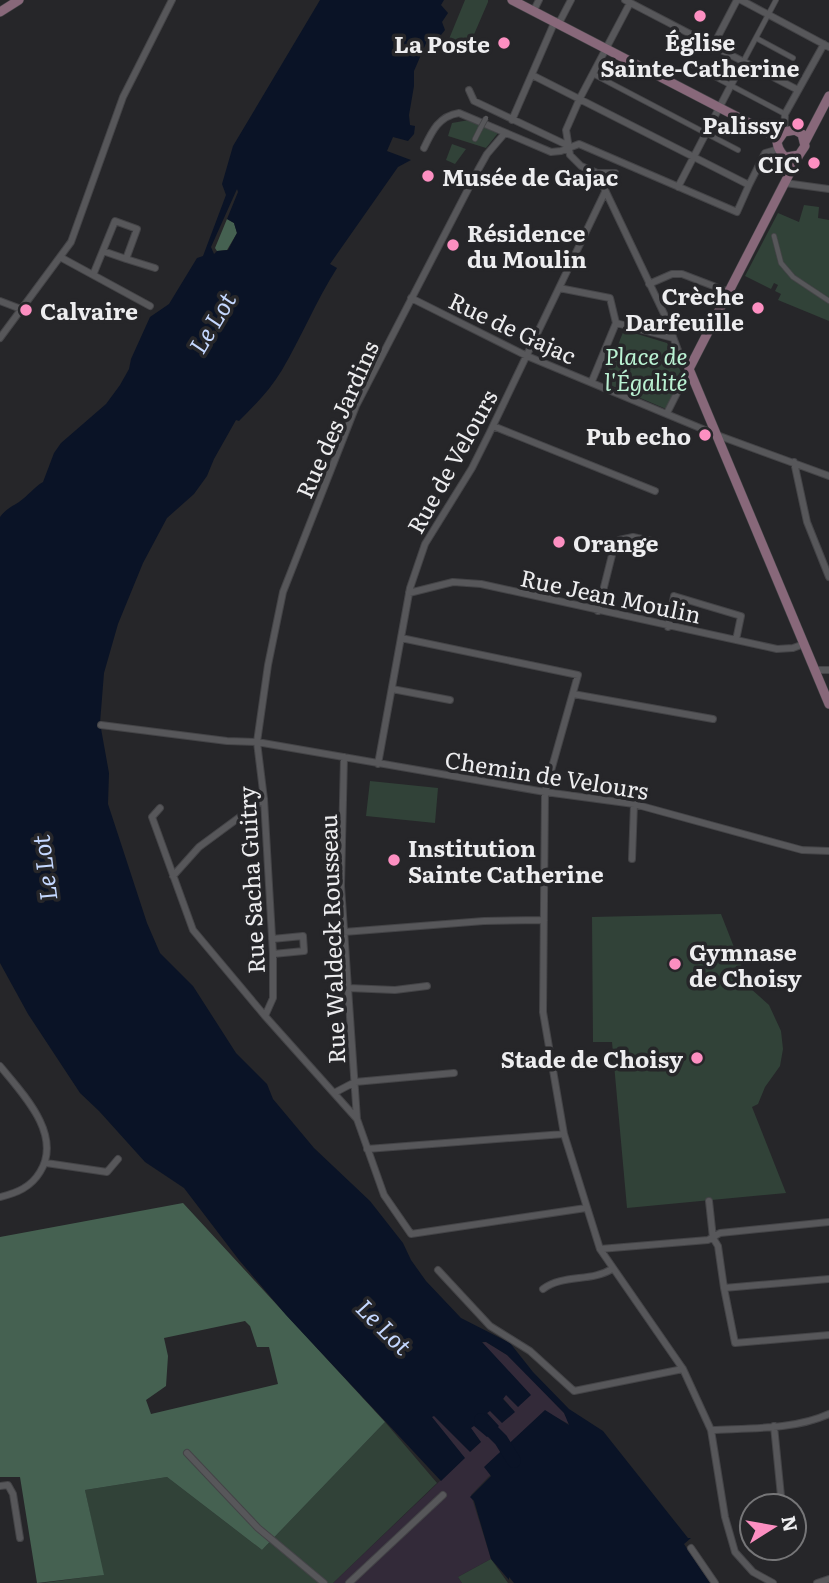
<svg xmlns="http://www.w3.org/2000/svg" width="829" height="1583" font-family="Literata,serif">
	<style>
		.industrial { fill: #332a39 }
		.green { fill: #314238 }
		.forest { fill: #456151; fill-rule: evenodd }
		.water { fill: #0a1326; fill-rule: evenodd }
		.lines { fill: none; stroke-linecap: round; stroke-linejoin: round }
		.river { stroke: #0a1326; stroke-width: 14 }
		.pedestrian-casing { stroke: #444447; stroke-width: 6 }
		.minor-casing { stroke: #444447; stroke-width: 8 }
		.secondary-casing { stroke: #444447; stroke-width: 10 }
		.pedestrian { stroke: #57575a; stroke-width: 4.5 }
		.minor { stroke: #57575a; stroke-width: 6 }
		.secondary { stroke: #88687a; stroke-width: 9 }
		.pedestrian-bridge-casing { stroke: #444447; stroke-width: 6; stroke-linecap: butt }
		.pedestrian-bridge { stroke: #57575a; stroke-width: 4.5 }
		.poi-dot { fill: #fc8fc1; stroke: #262629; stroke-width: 2.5 }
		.labels { text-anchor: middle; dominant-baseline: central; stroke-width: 7; stroke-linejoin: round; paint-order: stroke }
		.poi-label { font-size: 23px; font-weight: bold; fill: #ededef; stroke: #262629; text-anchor: end }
		.street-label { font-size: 23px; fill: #ededef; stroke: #262629 }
		.park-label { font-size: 23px; font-style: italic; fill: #baf2d3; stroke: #262629 }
		.water-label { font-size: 24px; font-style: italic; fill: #c5d8ff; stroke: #262629 }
	</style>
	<rect width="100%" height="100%" fill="#262629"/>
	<path class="industrial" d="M486,1342L507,1355L529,1376L564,1413L571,1425L549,1414L471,1495L491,1559L458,1577L462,1583H333L464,1458L431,1417L433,1415L481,1442L470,1428L474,1425L498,1426L487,1413L490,1410L514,1411L503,1398L506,1395L481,1343Z"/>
	<path class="green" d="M465,0H488V2L469,46L451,41L449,39Z
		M469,120L498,133L486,148L448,136L452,123Z
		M452,144L466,149L455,164L446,160Z
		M804,205L819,207L818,218L829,220V321L778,300L781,294L775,291L778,285L774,283L771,289L745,276L778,213L799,222Z
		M624,330L667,343L683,376L666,409L603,382Z
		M370,781L438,788L435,823L366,816Z
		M721,914L750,988L769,1005L781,1031L783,1049L780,1066L765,1087L758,1104L752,1107L786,1193L627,1208L612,1042H593L592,917Z
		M385,1422L437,1483L333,1583H42L103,1575L85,1490L167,1477L262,1550Z
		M491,1559L508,1583H462L458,1577Z"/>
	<path class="forest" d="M227,219L234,223L237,233L227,250L217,251L215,248Z
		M183,1203L385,1422L262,1550L167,1477L85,1490L104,1575L37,1583L20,1477H0V1237ZM245,1321L250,1326L257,1347H269L278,1384L151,1414L146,1400L166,1386L168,1356L164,1338Z"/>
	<path class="water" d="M320,0H444L441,5L448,13L442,22L445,30L441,35L430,34L414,71V86L409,115L410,125L415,126L414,134L408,141L393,137L387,151L411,160L398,167L330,264L337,268C316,301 302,336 282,370C270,390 255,405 239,421L236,420L214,459L207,476L194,494L167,518L143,563L118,624L104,673L100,723L109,773L108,804L147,923L160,953L193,986L236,1053L267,1084L273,1099L314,1148L370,1201L403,1243L411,1260L426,1281L461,1318L510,1343L533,1372L569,1409L603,1431L688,1538H691L684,1544L710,1583H514L509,1577V1580L491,1559L474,1501L470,1497L491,1476L484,1467L545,1410L569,1425L564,1413L507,1355L486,1342H482L531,1395L518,1407L506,1395L503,1399L515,1412L502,1423L490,1411L487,1413L499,1426L487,1437L474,1426L471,1428L481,1442L470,1452L434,1416L432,1417L465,1458L441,1481L286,1315L239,1260L184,1188L145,1162L99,1111L80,1093L28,1014L0,963V517C6,509 11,507 19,502C28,496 34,487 43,482L54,453L61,443L106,404L120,385L129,369L131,359L150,317L169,304L197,258L203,256L226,195L222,184L233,146ZM237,189L238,192L227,219L234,223L237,233L228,250L217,251L214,254L211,247Z"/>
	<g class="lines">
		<path class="river" d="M481,1420L501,1440L514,1461"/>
		<defs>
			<path id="pedestrian" d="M756,38L793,58
				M743,62L776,0
				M694,66L785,114
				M593,74L738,150
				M475,139L480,129
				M774,236L781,263L793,277L829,301"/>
			<path id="minor" d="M625,0L798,90
				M741,0L829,47
				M534,10L539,0
				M559,23L571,0
				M713,46L737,0
				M532,75L749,185L765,153L779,149
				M469,90L474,101L569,146
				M512,120L555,21
				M784,132L785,114L824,44
				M424,148C432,131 439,116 459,113L551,152L561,151L579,144L737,212L749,185
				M597,173L666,318L679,353L689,369L667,413
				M615,173H597L581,166L570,155L566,130L580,98L630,3
				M785,183L829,189
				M678,187L743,62
				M60,257L150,306
				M126,259L155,268
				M93,275L115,221L137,229L126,259L103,251
				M649,284L672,274H682L729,292
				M559,288L610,298L616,323L592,381
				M411,298L527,356L717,435L829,476
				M0,301L21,309
				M616,323L673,338
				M0,338L71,242L123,97L172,0
				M493,426L655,491
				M794,462L807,522L829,577
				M409,593L453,582L481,584L777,649L793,648L804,644
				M598,611L613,551L619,540L633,537L656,542
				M668,627L674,596L741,616L736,640
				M401,638L578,675L545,792L543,1012L564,1134
				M815,670H829
				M392,689L450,700
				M573,694L713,719
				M101,725L227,741L257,742L545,792L634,804L802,850L829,851
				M344,757L341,886L357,1119
				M378,764L410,588L425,544L472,468L489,434L605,192
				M160,808L152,817L193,930L265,1016L357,1119L384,1195L411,1234L586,1208
				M632,859L634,804
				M173,876L199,847L264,799
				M344,932L484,921L544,920
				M272,939L303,936L304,951L273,954
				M348,988L395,990L427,986
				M265,1016L273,998V954L264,799L257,742L268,665L283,592L356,406L478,170L487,154L505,133
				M0,1066C23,1094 63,1135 40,1172C31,1187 17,1193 0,1197
				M334,1093L355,1082L454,1073
				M367,1149L564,1134L600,1249L683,1369L711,1430L725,1517L735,1552L753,1572L773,1583
				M46,1163L107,1172L118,1159
				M709,1201L713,1238L718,1246L724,1288L735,1343L829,1335
				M600,1249L708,1240L720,1233L829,1222
				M438,1270L490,1326L530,1351L574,1391L683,1369
				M724,1288L829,1279
				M543,1289C563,1274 591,1282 612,1269
				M774,1426L782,1506
				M711,1430C749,1428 794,1430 829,1414
				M187,1453L258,1528L324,1583
				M0,1486L8,1485L13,1494L20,1538
				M691,1548L715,1583
				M349,1583L443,1495
				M817,1583L829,1579"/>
			<path id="secondary" d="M512,0L778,138
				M0,12L19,0
				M805,142L829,96
				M799,155L689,369L829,704
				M787,157L799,155L805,146L802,134L795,130L784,132L777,142C779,157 788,153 790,172"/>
		</defs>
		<use href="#pedestrian" class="pedestrian-casing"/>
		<use href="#minor" class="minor-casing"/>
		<use href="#secondary" class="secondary-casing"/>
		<use href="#pedestrian" class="pedestrian"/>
		<use href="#minor" class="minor"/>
		<use href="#secondary" class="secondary"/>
		<defs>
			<path id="pedestrian-bridge" d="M480,129L486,118"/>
		</defs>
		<use href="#pedestrian-bridge" class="pedestrian-bridge-casing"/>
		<use href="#pedestrian-bridge" class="pedestrian-bridge"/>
	</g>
	<g class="poi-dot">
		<circle cx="700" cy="16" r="7"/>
		<circle cx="504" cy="43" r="7"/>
		<circle cx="798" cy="124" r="7"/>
		<circle cx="814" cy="163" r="7"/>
		<circle cx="428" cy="176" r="7"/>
		<circle cx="453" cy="245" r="7"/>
		<circle cx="758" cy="308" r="7"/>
		<circle cx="26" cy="310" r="7"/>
		<circle cx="705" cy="435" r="7"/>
		<circle cx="559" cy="542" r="7"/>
		<circle cx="394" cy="860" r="7"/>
		<circle cx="675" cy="964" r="7"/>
		<circle cx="697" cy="1058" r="7"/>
	</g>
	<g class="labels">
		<g class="poi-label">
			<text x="700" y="41" text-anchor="middle">Église<tspan x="700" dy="26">Sainte-Catherine</tspan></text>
			<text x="490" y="43">La Poste</text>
			<text x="784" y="124">Palissy</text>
			<text x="800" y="163">CIC</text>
			<text x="442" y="176" text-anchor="start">Musée de Gajac</text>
			<text x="467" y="232" text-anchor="start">Résidence<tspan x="467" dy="26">du Moulin</tspan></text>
			<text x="744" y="295">Crèche<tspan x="744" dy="26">Darfeuille</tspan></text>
			<text x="40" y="310" text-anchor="start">Calvaire</text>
			<text x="691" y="435">Pub echo</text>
			<text x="573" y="542" text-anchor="start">Orange</text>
			<text x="408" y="847" text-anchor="start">Institution<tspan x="408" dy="26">Sainte Catherine</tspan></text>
			<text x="689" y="951" text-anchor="start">Gymnase<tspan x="689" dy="26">de Choisy</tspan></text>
			<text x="683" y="1058">Stade de Choisy</text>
		</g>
		<g class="street-label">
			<text transform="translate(513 327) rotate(25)">Rue de Gajac</text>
			<text transform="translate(336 419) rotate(-66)">Rue des Jardins</text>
			<text transform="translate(451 461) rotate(-61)">Rue de Velours</text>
			<text transform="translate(611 595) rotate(12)">Rue Jean Moulin</text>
			<text transform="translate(547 774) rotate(9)">Chemin de Velours</text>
			<text transform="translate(250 880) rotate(-93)">Rue Sacha Guitry</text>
			<text transform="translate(331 939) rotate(-92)">Rue Waldeck Rousseau</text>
		</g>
		<g class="park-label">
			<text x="646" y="355">Place de<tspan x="646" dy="26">l'Égalité</tspan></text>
		</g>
		<g class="water-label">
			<text transform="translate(211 322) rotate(-59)">Le Lot</text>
			<text transform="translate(43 868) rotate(-97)">Le Lot</text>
			<text transform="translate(385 1326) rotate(45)">Le Lot</text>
		</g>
	</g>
	<g transform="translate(773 1527) rotate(79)"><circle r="33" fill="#262629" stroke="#767678" stroke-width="2"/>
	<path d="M0-5L12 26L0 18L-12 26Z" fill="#fc8fc1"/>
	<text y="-10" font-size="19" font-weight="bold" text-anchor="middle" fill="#ededef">N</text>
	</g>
</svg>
